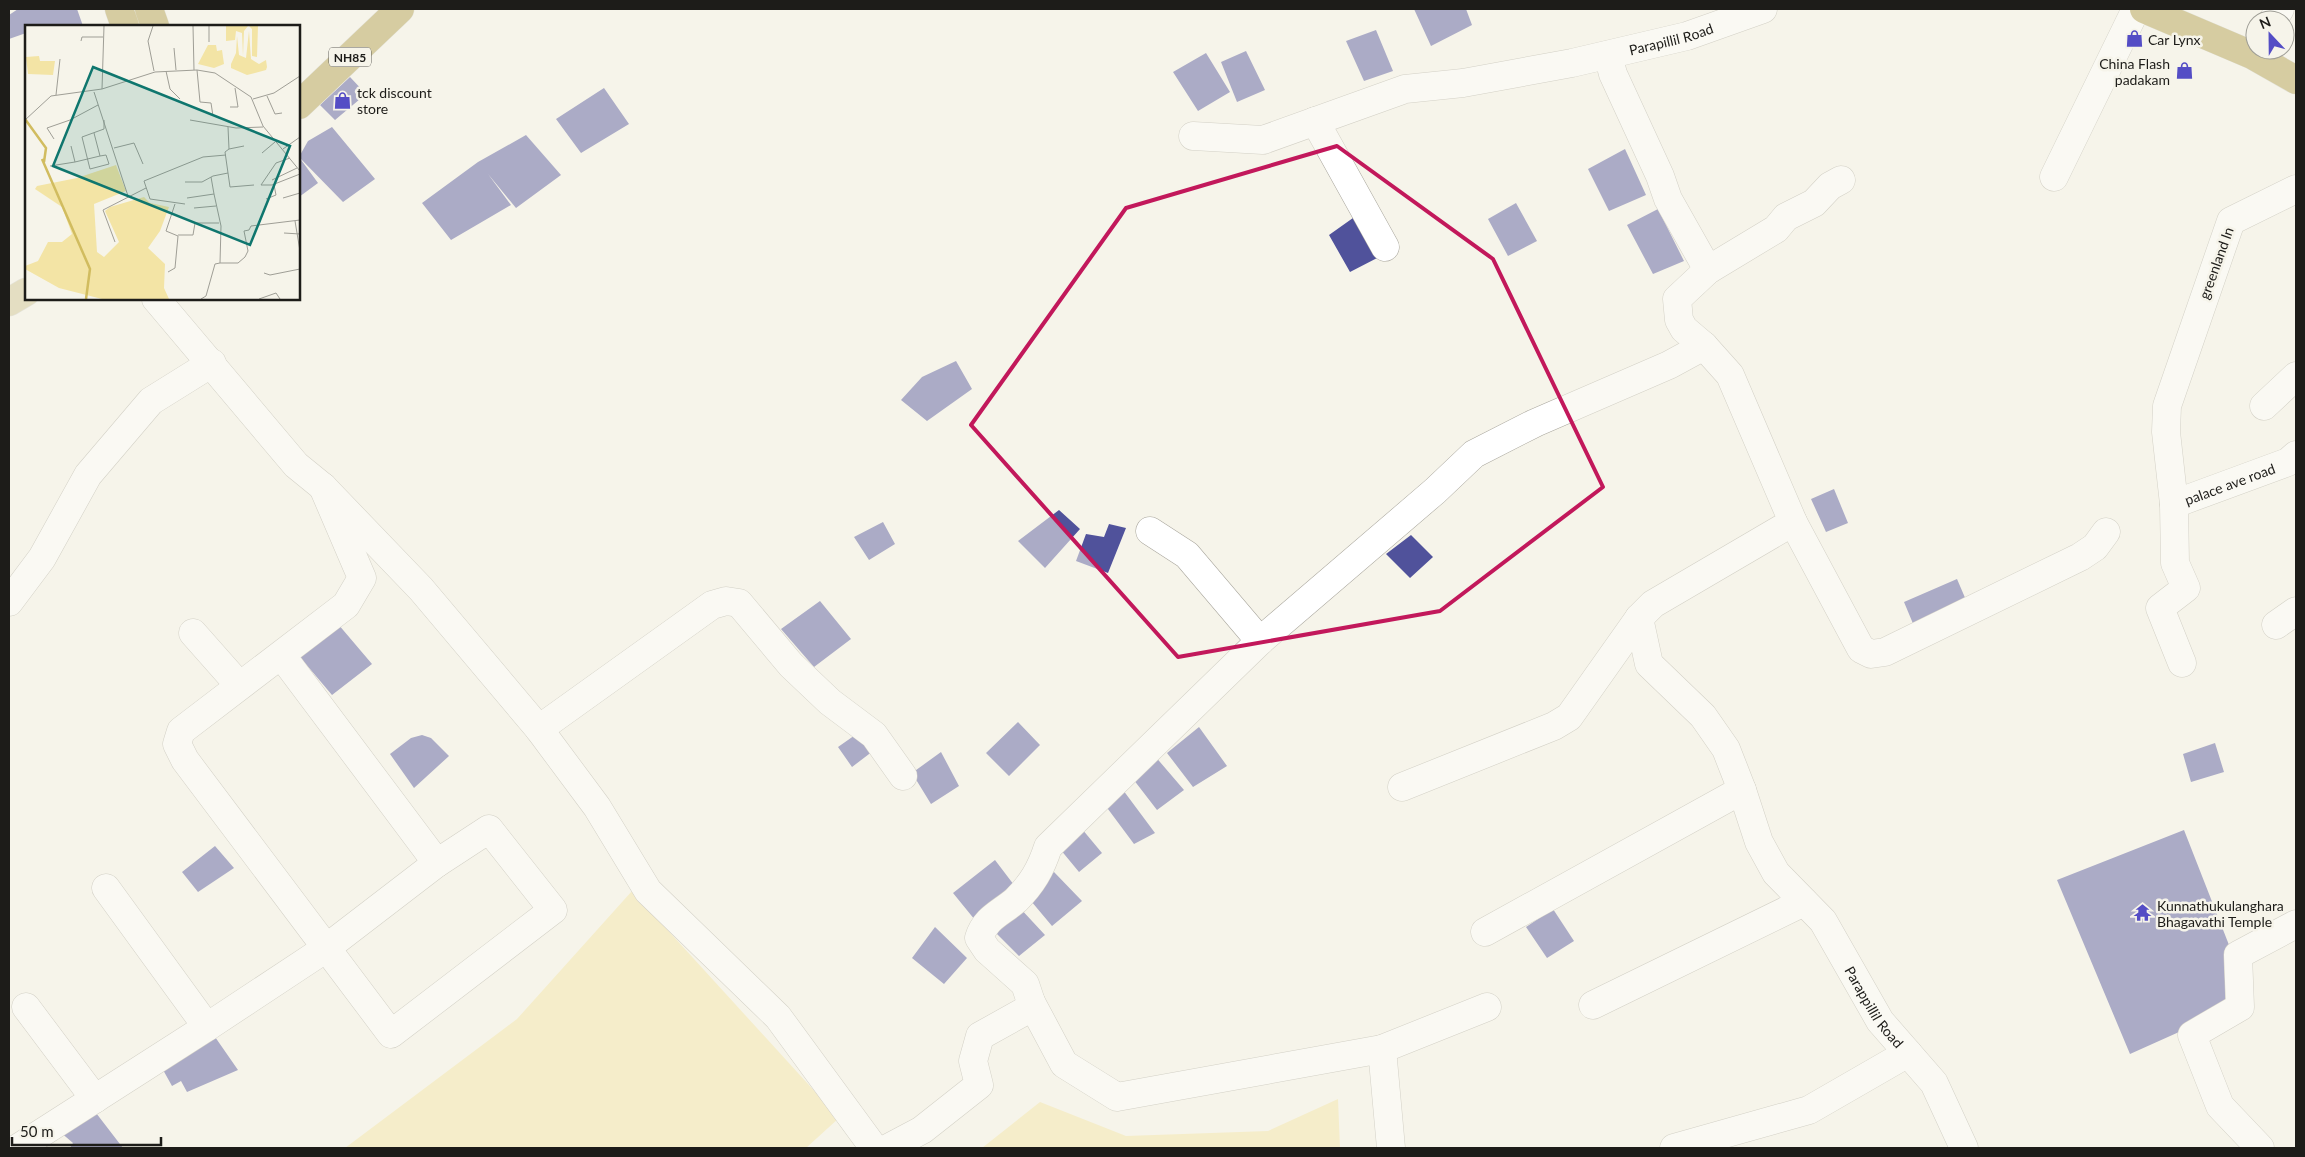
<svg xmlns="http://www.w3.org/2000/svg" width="2305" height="1157" font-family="Lato,sans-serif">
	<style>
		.green { fill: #f3e4a5 }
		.building { fill: #50529b }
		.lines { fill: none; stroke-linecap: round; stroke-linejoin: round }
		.minor-casing { stroke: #a9a69d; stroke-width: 29 }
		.major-casing { stroke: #d2d2d1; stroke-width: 29 }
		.highway-casing { stroke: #d2d2d1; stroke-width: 29 }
		.minor { stroke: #fff; stroke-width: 28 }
		.major { stroke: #cfc493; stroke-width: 28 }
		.highway { stroke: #af9c4b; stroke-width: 28 }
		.marked { fill: none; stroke: #c2185b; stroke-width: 4; stroke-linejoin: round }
		.labels { text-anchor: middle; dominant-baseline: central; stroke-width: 5; stroke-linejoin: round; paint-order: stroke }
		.shield { fill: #f6f4ea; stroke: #5e5d58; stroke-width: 1 }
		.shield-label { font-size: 12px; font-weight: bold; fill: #1d1c19 }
		.street-label { font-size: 14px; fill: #1d1c19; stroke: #f6f4ea }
		.poi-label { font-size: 14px; fill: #1d1c19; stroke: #f6f4ea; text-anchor: start }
		.inset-river { fill: none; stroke: #d1bc5f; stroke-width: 2.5 }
		.inset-road { fill: none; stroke: #9f9e96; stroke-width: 1 }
		.view { fill: #0f766e; fill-opacity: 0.15; stroke: #0f766e; stroke-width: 2.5 }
		.inset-edge { fill: none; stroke: #1d1c19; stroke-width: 2.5 }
	</style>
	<rect width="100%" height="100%" fill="#f6f4ea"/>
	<path class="green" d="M632,891L839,1118L806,1148H345L517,1019Z
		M1338,1099L1340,1148H982L1040,1102L1126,1136L1268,1131Z"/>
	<path class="building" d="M18,9H77L83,26H26V33L9,39V15Z
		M1414,9H1466L1472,25L1431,46Z
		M1376,30L1393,71L1364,81L1346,41Z
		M1246,51L1265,90L1237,102L1221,62Z
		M1206,53L1230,92L1198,111L1173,72Z
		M350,77L366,94L335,120L320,105Z
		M604,88L629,124L581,153L556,119Z
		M332,127L375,179L343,202L299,157L308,141Z
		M526,135L561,175L516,208L488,174L511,205L451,240L422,203L478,162Z
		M1625,149L1646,195L1609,211L1588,169Z
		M299,157L318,183L299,197Z
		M1516,203L1537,241L1508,256L1488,219Z
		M1658,209L1684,261L1653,274L1627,225Z
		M1360,213L1381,256L1350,272L1329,235Z
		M956,361L972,389L927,421L901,400L922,377Z
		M1834,489L1848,523L1826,532L1811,499Z
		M1059,510L1080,529L1045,568L1018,541Z
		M883,522L895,544L869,560L854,537Z
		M1109,524L1126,528L1108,573L1076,561L1086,534L1104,537Z
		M1411,535L1433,557L1410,578L1386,554Z
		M1957,579L1966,600L1914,626L1904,602Z
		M820,601L851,639L814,667L781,629Z
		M338,624L372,664L332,695L299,656Z
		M1018,722L1040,745L1009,776L986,753Z
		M1199,727L1227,766L1193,787L1167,753Z
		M858,733L873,751L852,767L838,747Z
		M422,735L431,738L449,756L414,788L390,754L411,738Z
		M2215,743L2224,772L2191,782L2183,754Z
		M941,752L959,786L931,804L912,773Z
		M1154,755L1184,790L1157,810L1130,775Z
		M1123,790L1155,833L1134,844L1105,805Z
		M1082,829L1102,853L1079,872L1060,849Z
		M2184,830L2229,945L2237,1006L2130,1054L2057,880Z
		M215,846L234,868L198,892L182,872Z
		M995,860L1014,885L975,920L953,893Z
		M1054,872L1082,901L1052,926L1026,895Z
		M1019,907L1045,935L1019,956L992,929Z
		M1553,909L1574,941L1547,958L1526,927Z
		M935,927L967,958L944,984L912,958Z
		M213,1034L238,1070L187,1092L181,1081L172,1086L162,1068Z
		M93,1109L123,1148H70L73,1143L59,1131Z"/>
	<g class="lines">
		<defs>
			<g id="minor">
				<path d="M2273,20L2280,9"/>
				<path d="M1608,55L1613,74L1660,176L1668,199L1708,270"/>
				<path d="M1315,121L1385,247"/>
				<path id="s1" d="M1193,136L1263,140L1405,89L1463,83L1572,63L1687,36L1763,9"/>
				<path d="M2054,177L2136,9"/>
				<path id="s2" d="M2296,189L2231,221L2167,406L2166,432L2174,504L2288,462L2296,455"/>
				<path d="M156,299L296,465L323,487L421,589L539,729L597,807L648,891L778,1017L874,1148"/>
				<path d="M2264,406L2296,376"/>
				<path d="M2174,504L2175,563L2186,588L2160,608L2182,663"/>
				<path d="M1793,522L1861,649L1871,654L1885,652L2080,557L2095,547L2106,532"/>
				<path d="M1150,531L1187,555L1260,641"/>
				<path d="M9,602L42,558L88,475L151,401L212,363"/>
				<path d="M1639,618L1649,664L1703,716L1726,749L1742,790"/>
				<path d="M2276,625L2296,611"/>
				<path d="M193,633L239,685"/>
				<path d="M282,656L437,863L489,829L553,910L391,1034L185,760L177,744L181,731L346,605L362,578L323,487"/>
				<path d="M539,729L712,605L726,601L739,603L791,665L830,702L874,735L903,776"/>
				<path d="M1402,787L1554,726L1569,717L1639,618L1653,604L1793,522L1730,375L1704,346L1684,329L1679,320L1677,299L1708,270L1776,229L1786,217L1814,203L1830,186L1841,180"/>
				<path d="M106,888L207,1027L325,949L437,863"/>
				<path id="s3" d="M1485,932L1742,790L1759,842L1776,873L1823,921L1880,1021L1934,1083L1964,1148"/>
				<path d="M1593,1005L1804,902"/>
				<path d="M26,1007L95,1099"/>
				<path d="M1487,1007L1382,1049L1117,1097L1064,1064L1031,1002L1025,984L987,950L979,938C985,918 1001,913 1016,900C1032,884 1041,869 1048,847L1260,641L1435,491L1474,454L1535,423L1669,365L1704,346"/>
				<path d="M1382,1049L1391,1148"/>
				<path d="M18,1148L207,1027"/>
				<path d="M888,1148L922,1130L979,1085L973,1061L980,1036L1025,1011L1031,1002"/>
				<path d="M1674,1148L1809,1110L1908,1053"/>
				<path d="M2260,1148L2220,1106L2192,1035L2240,1007L2238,955L2296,924"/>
			</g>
			<path id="major" d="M9,302L26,292"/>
			<path id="highway" d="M119,9L125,26
				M149,9L155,26
				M2144,9L2252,55L2296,80
				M299,105L400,9"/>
		</defs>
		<use href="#minor" class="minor-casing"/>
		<use href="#major" class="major-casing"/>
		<use href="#highway" class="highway-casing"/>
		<use href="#minor" class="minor"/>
		<use href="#major" class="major"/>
		<use href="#highway" class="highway"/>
	</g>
	<path d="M0 0H2305V1157H0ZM1337,146L1493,259L1603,487L1440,611L1178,657L971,425L1126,208Z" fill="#f6f4ea" fill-opacity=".55" fill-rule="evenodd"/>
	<path class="marked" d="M1337,146L1493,259L1603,487L1440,611L1178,657L971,425L1126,208Z"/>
	<defs>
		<symbol id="shop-bare" viewBox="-9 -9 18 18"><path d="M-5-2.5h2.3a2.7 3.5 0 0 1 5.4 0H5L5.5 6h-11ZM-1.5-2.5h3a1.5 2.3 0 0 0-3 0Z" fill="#544dc5" stroke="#f6f4ea" stroke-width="2.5" paint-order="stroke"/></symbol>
		<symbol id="temple-bare" viewBox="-9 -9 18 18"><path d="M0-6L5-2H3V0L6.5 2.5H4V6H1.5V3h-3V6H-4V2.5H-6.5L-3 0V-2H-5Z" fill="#544dc5" stroke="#f6f4ea" stroke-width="2.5" paint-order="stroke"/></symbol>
	</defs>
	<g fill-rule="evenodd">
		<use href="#shop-bare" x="2122" y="26" width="25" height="25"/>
		<use href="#shop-bare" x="2172" y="58" width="25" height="25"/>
		<use href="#shop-bare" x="330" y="88" width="25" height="25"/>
		<use href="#temple-bare" x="2130" y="900" width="25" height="25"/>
	</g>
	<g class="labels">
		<rect class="shield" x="329" y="47.5" width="42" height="19" rx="4"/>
		<g class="shield-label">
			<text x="350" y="57">NH85</text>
		</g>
		<g class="street-label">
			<text stroke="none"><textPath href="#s1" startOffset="492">Parapillil Road</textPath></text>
			<text transform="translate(2216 263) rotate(-70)">greenland ln</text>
			<text stroke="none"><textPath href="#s2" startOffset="426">palace ave road</textPath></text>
			<text stroke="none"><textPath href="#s3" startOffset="551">Parappillil Road</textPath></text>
		</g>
		<g class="poi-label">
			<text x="2148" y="39">Car Lynx</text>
			<text x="2170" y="63" text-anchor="end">China Flash<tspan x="2170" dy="16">padakam</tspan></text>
			<text x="357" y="92">tck discount<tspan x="357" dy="16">store</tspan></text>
			<text x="2157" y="905">Kunnathukulanghara<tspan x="2157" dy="16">Bhagavathi Temple</tspan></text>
		</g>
	</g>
	<g transform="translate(25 25)">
		<rect width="275" height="275" fill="#f6f4ea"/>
		<path d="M201,1H223L219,6L218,31L217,8L211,6L210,15L201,16ZM224,1H233L232,32L227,31V4ZM224,6L226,34L234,39L241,35L242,42L241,45L222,50L206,43V39L211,28L212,11L214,30L221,33ZM183,20H191L192,26L197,25L199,39L189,43L173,39ZM14,31L15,36H30L28,50L3,49L1,32ZM91,140L101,166L69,179L72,227L79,232L94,217L80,186L85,182L119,172L125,178L144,182L135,206L123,223L140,239L139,263L144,274H77L34,263L0,244V241L13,236L23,217H37L47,209L37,182L10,164L12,161L52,153Z" fill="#f3e4a5"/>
		<path class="inset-river" d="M0,94L21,123L19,137M17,134L65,244L61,274"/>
		<path class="inset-road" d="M79,1L77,64L130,47L172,45L190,48L226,72L238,101L275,146M128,1L123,16L129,46M168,1L169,45M184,1V17M56,16L57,12H78M149,23L151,45M172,45L175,77L186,78L188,91M141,46L145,64L155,74M69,67L103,171M31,70L35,34M242,71L250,89L257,88M228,74L249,68L275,51M205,82H213L210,63M0,95L26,71L77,64M165,95L211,103L238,102M203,102L204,124M69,108L75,131L81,130L84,139L65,144L57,112L79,104V95M29,114L22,103L45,95L73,80M46,121L50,137L75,131M89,123L109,118L118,139M204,124L219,121M258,124L275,112M237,128L250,117M265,133L251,138L236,160H247L275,149M25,141L50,137M203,148L205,162L229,160M186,152L189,169M247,155L272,143M160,157H177L188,151L203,148L200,127L204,124M162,173L189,169L196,201L195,238L190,239L181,271L176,274M258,173L275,168M241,174L251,170L249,160M160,179L125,174L119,156L178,132L201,130M169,183L191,181M270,196L275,226M259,208L275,209M153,210H168L170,198H194M90,217L78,185L121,163M195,238H213L220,232L223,226L219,206L224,205L226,201L275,195M143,247L150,243L153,211L141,206L150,179M239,248L245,250L275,244M234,274L251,268L255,274"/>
		<path class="view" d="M68,42L265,121L225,220L28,141Z"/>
		<rect width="275" height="275" class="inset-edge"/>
	</g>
	<rect width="2305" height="1157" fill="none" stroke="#1d1c19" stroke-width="20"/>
	<g transform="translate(2270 35) rotate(338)"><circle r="24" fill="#f6f4ea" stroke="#9f9e96"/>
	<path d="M0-4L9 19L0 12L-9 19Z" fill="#544dc5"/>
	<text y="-8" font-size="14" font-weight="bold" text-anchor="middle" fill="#1d1c19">N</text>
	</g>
	<path d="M12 1137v8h149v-8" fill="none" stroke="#1d1c19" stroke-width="2.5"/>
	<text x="20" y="1137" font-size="15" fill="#1d1c19" stroke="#f6f4ea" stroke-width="4" paint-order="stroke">50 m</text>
</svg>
